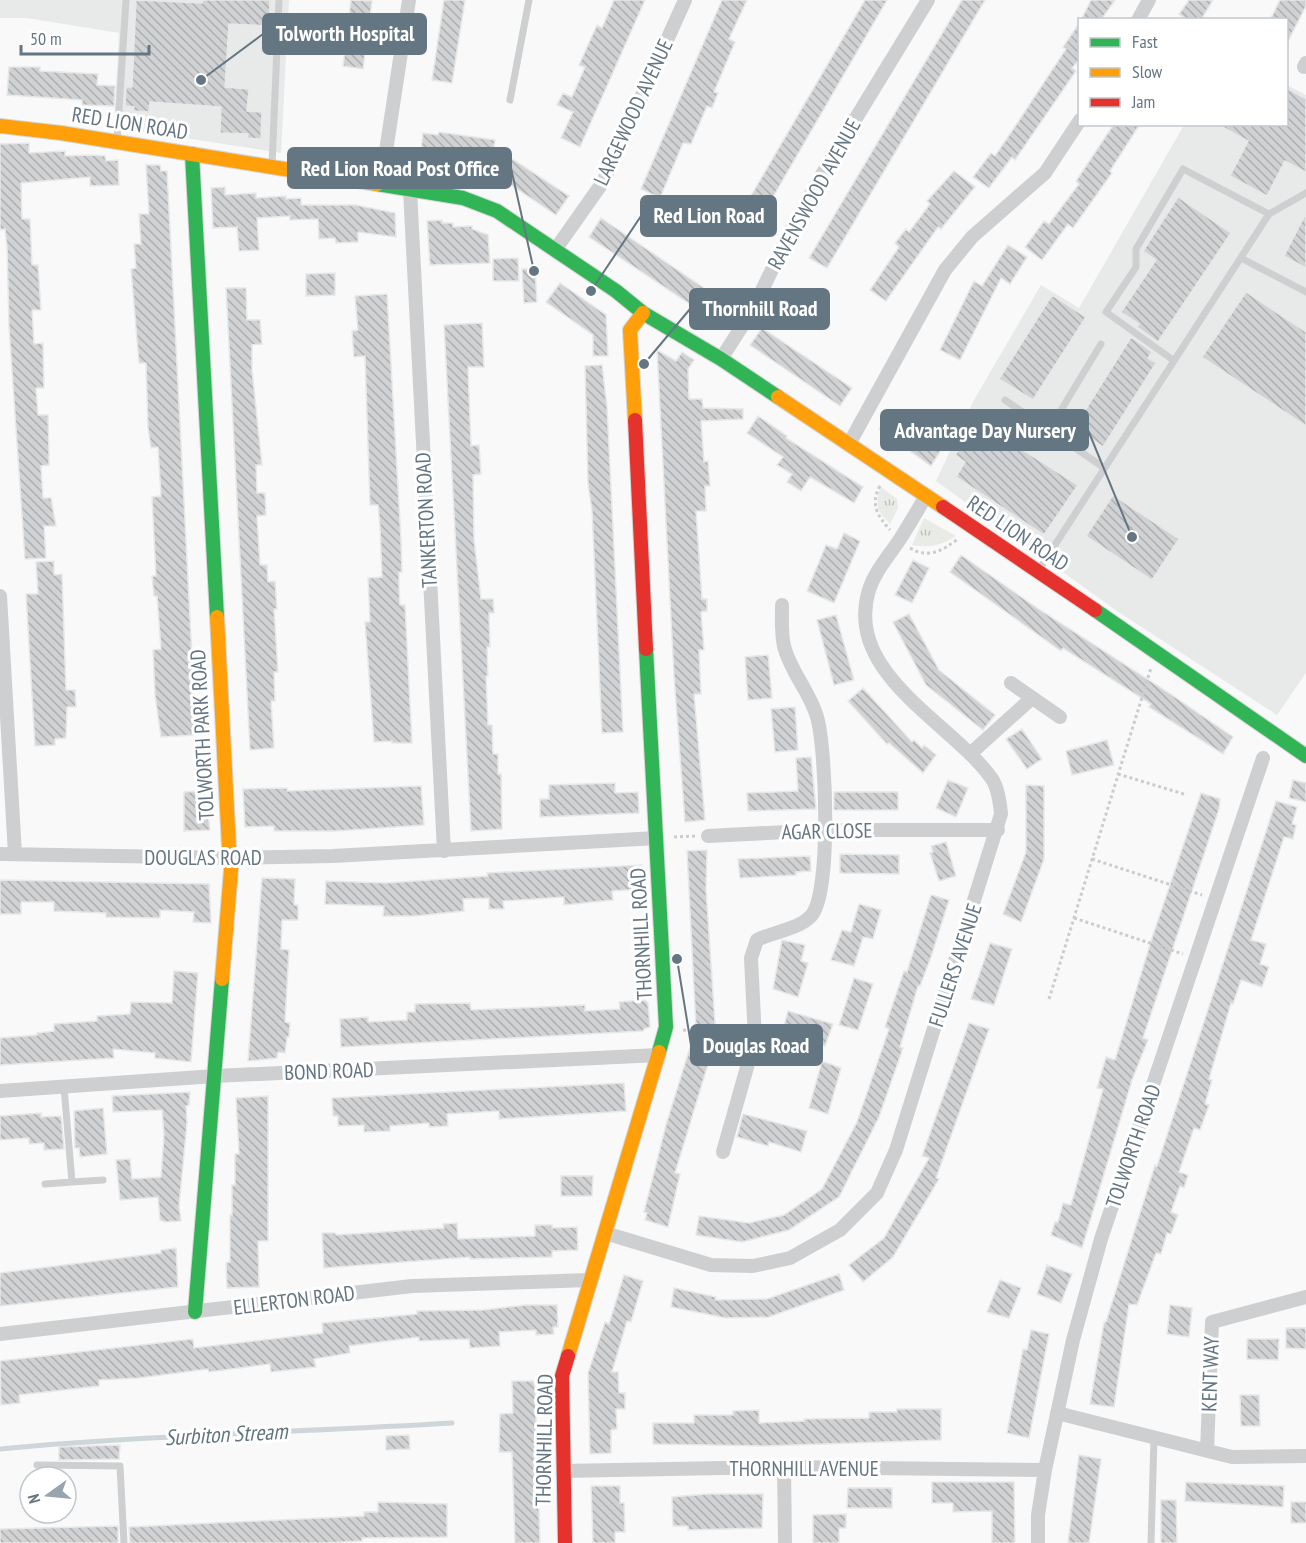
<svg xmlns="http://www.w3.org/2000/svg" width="1306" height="1543" font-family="'PT Sans Narrow',sans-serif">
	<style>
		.built { fill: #e8e9e9 }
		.grass { fill: url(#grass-tufts) }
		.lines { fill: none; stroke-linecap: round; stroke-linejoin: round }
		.stream { stroke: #ced6d9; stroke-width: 5 }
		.building { fill: url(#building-back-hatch); stroke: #e8e8e8; stroke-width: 1.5 }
		.fast-casing { stroke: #d5d6d7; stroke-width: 16 }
		.slow-casing { stroke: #d5d6d7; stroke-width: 16 }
		.jam-casing { stroke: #d5d6d7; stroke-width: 16 }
		.path { stroke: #cbcccd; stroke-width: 3; stroke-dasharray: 3 3; stroke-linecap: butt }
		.lane { stroke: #cecfd0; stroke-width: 7 }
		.street { stroke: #cecfd0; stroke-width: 14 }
		.fast { stroke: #30b455; stroke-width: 14 }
		.slow { stroke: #ff9f0a; stroke-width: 14 }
		.jam { stroke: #e5322d; stroke-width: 14 }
		.labels { text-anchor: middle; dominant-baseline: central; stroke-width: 6; stroke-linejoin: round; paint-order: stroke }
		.street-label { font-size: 21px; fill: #657683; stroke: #fff }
		.water-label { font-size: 22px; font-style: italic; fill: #60757c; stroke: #fff }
		.leader { fill: none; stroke: #657683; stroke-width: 2 }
		.callout-dot { fill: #657683; stroke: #fff; stroke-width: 2 }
		.callout { fill: #657683; stroke: #657683; stroke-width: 2 }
		.callout-label { font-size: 22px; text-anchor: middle; font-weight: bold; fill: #fff }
	</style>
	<defs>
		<pattern id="grass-tufts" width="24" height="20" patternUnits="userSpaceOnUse" patternTransform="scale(1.5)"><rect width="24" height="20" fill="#e8ebe6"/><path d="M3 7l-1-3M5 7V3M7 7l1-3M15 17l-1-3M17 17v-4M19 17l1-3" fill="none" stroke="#c0c3c0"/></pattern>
		<pattern id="building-back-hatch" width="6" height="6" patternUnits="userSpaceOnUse" patternTransform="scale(1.5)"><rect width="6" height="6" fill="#d0d2d3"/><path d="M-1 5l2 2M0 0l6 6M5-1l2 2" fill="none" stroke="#acafb1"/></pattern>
	</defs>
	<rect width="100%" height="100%" fill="#f9f9f9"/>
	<path class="built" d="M0,0H289L281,153L114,127L119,33L27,18H0Z
		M1287,85L1306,95V673L1277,715L1117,611L936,481L974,400L1041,285L1079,308L1184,125L1286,124Z"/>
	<path class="grass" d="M881,487L897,499L898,508L890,524C877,512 874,503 881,487Z
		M924,518L956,536C940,546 930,548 912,545Z"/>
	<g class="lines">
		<path class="stream" d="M0,1449C150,1435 302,1432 452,1423"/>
	</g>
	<path class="building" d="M136,0L202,3L203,0H270L269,26L229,24L225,87L249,89L247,111L262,112L261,139L247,138L248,134L220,133L221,107L150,102L149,112L133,111L134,107L125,106L126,87H132Z
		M351,0L372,1L363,69L343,66Z
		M444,0H465L452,83L432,80Z
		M614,0H645L580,147L561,138L573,112L557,105L563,93L572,97L585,67L579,65L597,25L602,28Z
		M722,0H747L729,39L735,42L714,92L718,93L712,108L707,106L691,144L683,143L660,198L641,189Z
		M865,0H887L758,223L741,213Z
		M962,0H985L827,268L809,258Z
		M1091,0H1115L1101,20H1081Z
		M1189,0H1213L1201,20H1188L1179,14Z
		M1280,0H1306V6L1287,43V20H1270Z
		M1080,22V59L1072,68L1076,71L1015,160L1012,157L989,188L973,177L991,153L995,156L1016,125L1066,49L1063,47Z
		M9,67H40V71L98,74L97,85L115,86L114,106L82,105V100L7,95Z
		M1287,88L1306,99V172L1285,161L1267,196L1230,176L1248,141L1217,124H1287Z
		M1114,124H1140L1110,171L1112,173L1073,228L1068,224L1042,260L1025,247L1044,221L1049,224L1079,184L1076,181Z
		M439,132L495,140L494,147L569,196L556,215L490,171L420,159L423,133L438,135Z
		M29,143V153L65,151V156L92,155L105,156L106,161L118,160L119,185L90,186V177L21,183L22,219H30L32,265H38L41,310H32L34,344L43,343L44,388H36L38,415H48L49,452V465L41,466L43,498H51L56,526H44L46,558L25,559L9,327L7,247L5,229L0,230V144Z
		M146,165H160L161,171H167L196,735L161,737L155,695L153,650L161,649L157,596H154L152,576H156L152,497L161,496L158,447L151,448L148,428L146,363H139L131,269L136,268L134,244H141L139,214H149Z
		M954,171L975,187L941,229L938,227L886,301L870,290L899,247L895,243L906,229L909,232L930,204L927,201Z
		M225,187V195L256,193V198L286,196V199L301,198V205H356L395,213L396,237L358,232V242L336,243L335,238L319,239L318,219L290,220V216L257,218L259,250L239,251L237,227L213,228L211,188Z
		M1178,197L1231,233L1158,342L1137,327L1139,324L1121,312L1156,260L1143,251Z
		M1306,213V268L1284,256Z
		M601,218L726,303L714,320L589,237Z
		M442,220V223H453V227L472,226V229L488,235L490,263L430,265L427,221Z
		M1008,245L1027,257L1010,284L1001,278L960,360L940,350L974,281L982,286Z
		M518,258L519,281H493V259Z
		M522,269H535L537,302L524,303Z
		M335,273V295L306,296V274Z
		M560,283L606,315L608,356H593V335L546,302Z
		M226,288H246L247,320H260L262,344L252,345V370L262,465H256L257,493H265L266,515L257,516L260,565H267L268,582L275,581L277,609H274L278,672H274L275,701H271L274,748L250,750Z
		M1246,292L1306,332V426L1202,357Z
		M387,294L401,540L402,572H399V587L400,605H405L412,743H392V741L374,742L365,622H370L368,578L382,577L380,527L378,505H370L365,356L354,357L352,331L358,330L355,296Z
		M1052,295L1086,317L1033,400L999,379Z
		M482,323L484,367H468L471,446L479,445L481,474L473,475L474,539L481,599H493L494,613H489L490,647H487L488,676H486L488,725H492L493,754H498V774H501L502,829L471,831L444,325Z
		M762,328L852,388L840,406L750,345Z
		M1131,337L1152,352L1148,358L1156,363L1103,447L1074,428Z
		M657,350L676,361L682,352L694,360L688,369L689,399H702L703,408L743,409V419L701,421L704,462L708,461L710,486H705L706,511H696L702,599H707V611L701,612L704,650H699L701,694H694L705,820L685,822L674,676Z
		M602,365L607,406L623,732L602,733L592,510L588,484L585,366Z
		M891,411L943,447L931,466L879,429Z
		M758,416L787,436L786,438L863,487L854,503L810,477L801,491L787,482L792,474L777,465L783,457L747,433Z
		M977,421L1078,485L1044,535L956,477L965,462L955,455Z
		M1113,495L1179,539L1152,580L1086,536Z
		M844,533L860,541L834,603L807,591L826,545L837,549Z
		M961,555L1040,610L1166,691L1233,737L1223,754L1149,707L1151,704L1063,648L1061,651L950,572Z
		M913,560L929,568L912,603L895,595Z
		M54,561V575L62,574L66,690H75L76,707H67L66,738L55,739V745L35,746L26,594H38L36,562Z
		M909,614L939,670L995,715L983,730L926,685L893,622Z
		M836,615L854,680L834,685L817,620Z
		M768,655L772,698L748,700L745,657Z
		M863,688L912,742L914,740L922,748L924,745L936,755L923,773L889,743L887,744L848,701Z
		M795,707L798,750L775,752L771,709Z
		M1022,729L1042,759L1027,769L1006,739Z
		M1107,740L1114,765L1072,775L1066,751Z
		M811,757L816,809L748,811L747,793L798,791L796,758Z
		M948,780L968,788L956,817L936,808Z
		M1293,780L1306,783V802L1289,798Z
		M615,783V793L638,792L639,813L540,817V799H549V785Z
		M1026,785L1044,786V859L1021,922L1003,914L1026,852Z
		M421,786L424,825L336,831H274V826L245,827L243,789L287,788V791Z
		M205,791L210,830L184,831V792Z
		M834,792H898V810H834Z
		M1201,793L1220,799L1219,809L1143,1038L1148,1040L1132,1080L1082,1248L1051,1235L1055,1222H1058L1063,1203L1071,1205L1103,1089L1097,1088L1106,1057L1115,1060L1151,941Z
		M1276,801L1297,807L1292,824L1296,825L1293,839L1284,837L1251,940L1266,944L1260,964L1269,967L1262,987L1241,980L1233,1004L1231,1003L1209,1079L1212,1080L1205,1104L1209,1105L1200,1130L1194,1128L1179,1172L1188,1175L1184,1188L1180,1186L1171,1212L1178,1215L1171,1234L1167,1233L1161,1254L1156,1253L1137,1305L1129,1304L1114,1407L1090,1404L1104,1322H1106L1155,1165L1157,1166Z
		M946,842L956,876L939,881L930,853L933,852L931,846Z
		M707,850L706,889L716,1038L675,1173L680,1174L668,1227L645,1220L647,1213L644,1212L666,1125L696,1028L687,851Z
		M840,854L899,855V874L840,873Z
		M810,856L811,871L796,872V875L740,878L738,859Z
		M642,865L644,889L612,891L613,900L564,905V897L503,901L504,909H489V898L463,899L464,911L415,916H383L384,906L325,904L326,881L386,883L488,876L487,873Z
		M262,878L295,879L294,905H298V920H282L281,949L289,950L285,1022L290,1023L289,1037H287L285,1053L278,1052L277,1058L248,1061Z
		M0,880L209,884L211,923L193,922L194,912L160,910V918L106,917V913L54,911V902H21V914H0Z
		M931,895L949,900L931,957L920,986H918L900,1047L903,1048L879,1117L839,1197L789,1230L742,1242L696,1235L699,1216L749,1223L784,1215L822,1189L857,1122L889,1029L885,1027L904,971L907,972Z
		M859,904L881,910L873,939L863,937L854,966L831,960L842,930L851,932Z
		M782,940L805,945L801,961L808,963L798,997L773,989Z
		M990,943L1012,949L994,1005L971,999Z
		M174,971L198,973L191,1062L155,1058V1053L113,1049L114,1058L0,1065V1038L37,1035V1033L54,1031V1024L97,1021V1016L130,1014L131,1002L172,1003Z
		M854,978L873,984L858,1030L839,1025Z
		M645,1000L648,1003L650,1027L644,1029L643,1031L341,1047L340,1019L368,1017V1022L407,1020V1012H415V1004L470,1003L471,1010L585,1005V1011L620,1009L619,1002Z
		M788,1011L833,1024L825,1046L782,1033Z
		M969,1023L989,1029L936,1178L939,1179L893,1257L863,1282L849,1265L884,1238L929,1158L922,1156Z
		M822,1061L841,1068L828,1114L809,1108Z
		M624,1083L626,1111L499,1119V1111L447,1114L448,1126L429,1127V1123L390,1126V1131L364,1132V1125L338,1126V1116H333L332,1098Z
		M190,1092L189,1105L186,1106L187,1123L179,1206L181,1221L165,1222L160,1220L158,1197L120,1200L116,1160L130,1159L132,1179L161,1177L164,1134L162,1110L113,1112L112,1096Z
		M268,1096V1241H258L259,1287L227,1288L226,1263L230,1262V1215H232V1185H235V1154H239L236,1098Z
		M103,1108L107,1154L80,1157L79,1148H75L74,1111Z
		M41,1113V1117L61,1116L64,1149L44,1150V1143L29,1144V1138L0,1140V1116Z
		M743,1114L807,1131L801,1152L769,1142L768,1146L737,1137Z
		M561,1176H593L592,1196H561Z
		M457,1223L458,1239L535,1236V1225H552V1228L577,1227L578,1250L552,1251V1257L470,1259V1257L324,1268L322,1233H335L336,1235L444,1228L443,1224Z
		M176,1248L178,1287L0,1306V1273L161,1253V1250Z
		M1047,1265L1072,1274L1061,1303L1037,1294Z
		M839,1274L844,1290L769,1317L726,1318L671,1307L674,1288L716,1297L715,1300L767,1299Z
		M624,1275L643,1281L631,1322L627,1321L612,1372H618L619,1393H625V1409H616L617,1429L611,1430V1453L590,1454L588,1373L605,1322L609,1324Z
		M1000,1280L1021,1288L1009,1318L987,1312Z
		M526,1305H557L558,1327H553L554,1334L536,1335V1330L499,1332L500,1346L470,1348L469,1339L419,1341V1337L349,1346L350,1353L314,1359L316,1367L271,1372L270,1364L209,1372L208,1369L138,1378L99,1380V1386L19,1395L20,1403L1,1405L0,1361L193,1339L194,1348L323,1333L322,1323L417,1314V1311L483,1310Z
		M1170,1305L1192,1308L1189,1337L1167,1334Z
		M1286,1328H1306V1349L1286,1348Z
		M1031,1330L1049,1334L1029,1438L1007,1433L1023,1349L1027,1350Z
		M1247,1339H1279L1278,1360L1247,1359Z
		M512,1381H533L535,1386L540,1543H515L512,1452H499L500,1414L513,1413Z
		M1240,1395H1259L1260,1426H1241Z
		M897,1409H941V1440L764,1446L653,1444V1423H694V1415H733V1411L759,1410V1423L804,1421V1419L869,1418V1412H897Z
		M409,1435L410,1449L386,1450V1436Z
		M120,1445L119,1459L59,1460V1447Z
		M1079,1455L1101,1459L1089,1543H1068Z
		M932,1482H1014L1015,1543H992V1511L953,1512V1503H932Z
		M1186,1482L1284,1486L1283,1507L1185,1501Z
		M591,1486H620V1503H624L625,1532H615V1543H593Z
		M848,1488H892V1508H847Z
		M708,1494H763L762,1528L688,1530V1526H673L672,1497Z
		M1161,1500H1176L1177,1543H1161Z
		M378,1502L447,1504V1537L362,1538V1541L325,1543H130L129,1527L364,1516V1512H378Z
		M1291,1502H1306V1523H1291Z
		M846,1514V1528H839V1543H813V1515Z
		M118,1526V1543H0V1529Z"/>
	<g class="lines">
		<defs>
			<path id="fast" d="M192,154L217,617
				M377,184L463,198L497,211L616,291L643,313L721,359L778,397
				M1095,610L1306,756
				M646,649L666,1027L659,1052
				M195,1312L222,979"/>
			<path id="slow" d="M0,126L61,133L377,184
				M778,397L943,507
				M635,420L630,330L643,313
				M217,617L229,847L232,858L222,979
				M568,1356L659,1052"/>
			<path id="jam" d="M635,420L646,649
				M943,507L1095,610
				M565,1543L562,1376L568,1356"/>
		</defs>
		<use href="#fast" class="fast-casing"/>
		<use href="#slow" class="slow-casing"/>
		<use href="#jam" class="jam-casing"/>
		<path class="path" d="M880,486C870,504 877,515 890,530
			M910,548C928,559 942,551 958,539
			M1118,774L1187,795
			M674,837L695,836
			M1092,859L1202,895
			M1074,918L1183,954
			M1049,999L1151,668
			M683,1030L742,1037"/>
		<path class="lane" d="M510,100L529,0
			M117,141L126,0
			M272,165L279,0
			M1241,258L1306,292
			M1173,360L1106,312L1136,267V249L1183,169L1269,214
			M1005,400L1103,467
			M1049,430L1101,344
			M1040,568L1269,214L1306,193
			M64,1087L72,1182L103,1180
			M45,1184L72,1182
			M37,1465L120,1466L124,1543
			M1151,1543L1154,1438"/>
		<path class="street" d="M1138,20L1149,0
			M1304,67L1306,63
			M381,184L409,0
			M410,190L444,851
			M555,250L603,182L685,0
			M721,359L753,309L793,226L831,159L928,0
			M849,444L945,270L972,237L1045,173L1080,120
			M0,596L15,854
			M1011,683L1060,717
			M970,754L1032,698
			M708,836L825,830H998
			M0,854L232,858L333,856L657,838
			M0,1091L215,1076L659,1055
			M723,1152L755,1039L751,958L757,940C773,932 799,929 811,916C832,893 826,747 817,717C810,692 790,671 784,646C781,633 782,619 782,605
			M605,1233L711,1265L753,1266L790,1258L840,1230L877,1193L896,1150L1001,814C1000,803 998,788 992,779C953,723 843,674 869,590C875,571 889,556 900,539C909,525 917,511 926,496
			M0,1334L412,1286L590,1280
			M1057,1413L1232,1457L1306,1456
			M1207,1451L1212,1322L1306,1297
			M784,1467L785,1543
			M563,1471L784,1467L1045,1470
			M1038,1543V1515L1045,1470L1073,1340L1101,1239L1263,758"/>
		<use href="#fast" class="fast"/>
		<use href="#slow" class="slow"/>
		<use href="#jam" class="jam"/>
	</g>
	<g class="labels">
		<g class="street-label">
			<text transform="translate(633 112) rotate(-65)">LARGEWOOD AVENUE</text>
			<text transform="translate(130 123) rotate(9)">RED LION ROAD</text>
			<text transform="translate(814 194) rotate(-61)">RAVENSWOOD AVENUE</text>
			<text transform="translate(426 520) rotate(-93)">TANKERTON ROAD</text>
			<text transform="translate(1018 533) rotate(34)">RED LION ROAD</text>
			<text transform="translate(202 735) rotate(-93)">TOLWORTH PARK ROAD</text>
			<text transform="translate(827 831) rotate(-1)">AGAR CLOSE</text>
			<text x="203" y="857">DOUGLAS ROAD</text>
			<text transform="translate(641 934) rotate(-93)">THORNHILL ROAD</text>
			<text transform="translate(955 965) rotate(-72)">FULLERS AVENUE</text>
			<text transform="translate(329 1071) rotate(-2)">BOND ROAD</text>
			<text transform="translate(1133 1146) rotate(-71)">TOLWORTH ROAD</text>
			<text transform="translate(294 1300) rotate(-7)">ELLERTON ROAD</text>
			<text transform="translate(1210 1374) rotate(-88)">KENT WAY</text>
			<text transform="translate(544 1440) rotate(-89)">THORNHILL ROAD</text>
			<text x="804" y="1468">THORNHILL AVENUE</text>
		</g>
		<g class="water-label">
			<text transform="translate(226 1434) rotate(-3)">Surbiton Stream</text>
		</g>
	</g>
	<path class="leader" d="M201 80L263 34M534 271L511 168M591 291L641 216M644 364L690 309M1132 537L1088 430M677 959L691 1045"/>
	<g class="callout-dot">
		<circle cx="201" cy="80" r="6"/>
		<circle cx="534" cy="271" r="6"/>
		<circle cx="591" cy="291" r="6"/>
		<circle cx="644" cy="364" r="6"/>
		<circle cx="1132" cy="537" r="6"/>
		<circle cx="677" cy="959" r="6"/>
	</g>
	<g class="callout">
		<rect x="263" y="14" width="163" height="40" rx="6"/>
		<rect x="288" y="148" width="223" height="40" rx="6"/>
		<rect x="641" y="196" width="135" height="40" rx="6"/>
		<rect x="690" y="289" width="139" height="40" rx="6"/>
		<rect x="881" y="410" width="207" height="40" rx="6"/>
		<rect x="691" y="1025" width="131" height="40" rx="6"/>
	</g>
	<g class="callout-label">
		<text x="345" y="41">Tolworth Hospital</text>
		<text x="400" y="176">Red Lion Road Post Office</text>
		<text x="709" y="223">Red Lion Road</text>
		<text x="760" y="316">Thornhill Road</text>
		<text x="985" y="438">Advantage Day Nursery</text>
		<text x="756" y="1053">Douglas Road</text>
	</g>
	<rect x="1078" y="18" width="210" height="108" fill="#ffffff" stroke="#c1c8cd" stroke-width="1.5"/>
	<rect x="1090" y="38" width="30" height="9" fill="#30b455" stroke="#c1c8cd" stroke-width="1.5"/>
	<text x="1132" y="48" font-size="18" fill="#657683">Fast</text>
	<rect x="1090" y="68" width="30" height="9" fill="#ff9f0a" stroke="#c1c8cd" stroke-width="1.5"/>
	<text x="1132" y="78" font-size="18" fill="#657683">Slow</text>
	<rect x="1090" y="98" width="30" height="9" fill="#e5322d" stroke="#c1c8cd" stroke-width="1.5"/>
	<text x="1132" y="108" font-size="18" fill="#657683">Jam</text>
	<g transform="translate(48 1495) rotate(255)"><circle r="28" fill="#ffffff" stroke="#c1c8cd" stroke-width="1.5"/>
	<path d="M0-4.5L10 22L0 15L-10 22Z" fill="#99a4ac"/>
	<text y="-9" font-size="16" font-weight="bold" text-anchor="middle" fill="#657683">N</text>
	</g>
	<path d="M21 45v9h128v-9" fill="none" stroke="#657683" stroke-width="3"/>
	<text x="30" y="45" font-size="18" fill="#657683" stroke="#ffffff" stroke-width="4.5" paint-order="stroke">50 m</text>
</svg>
